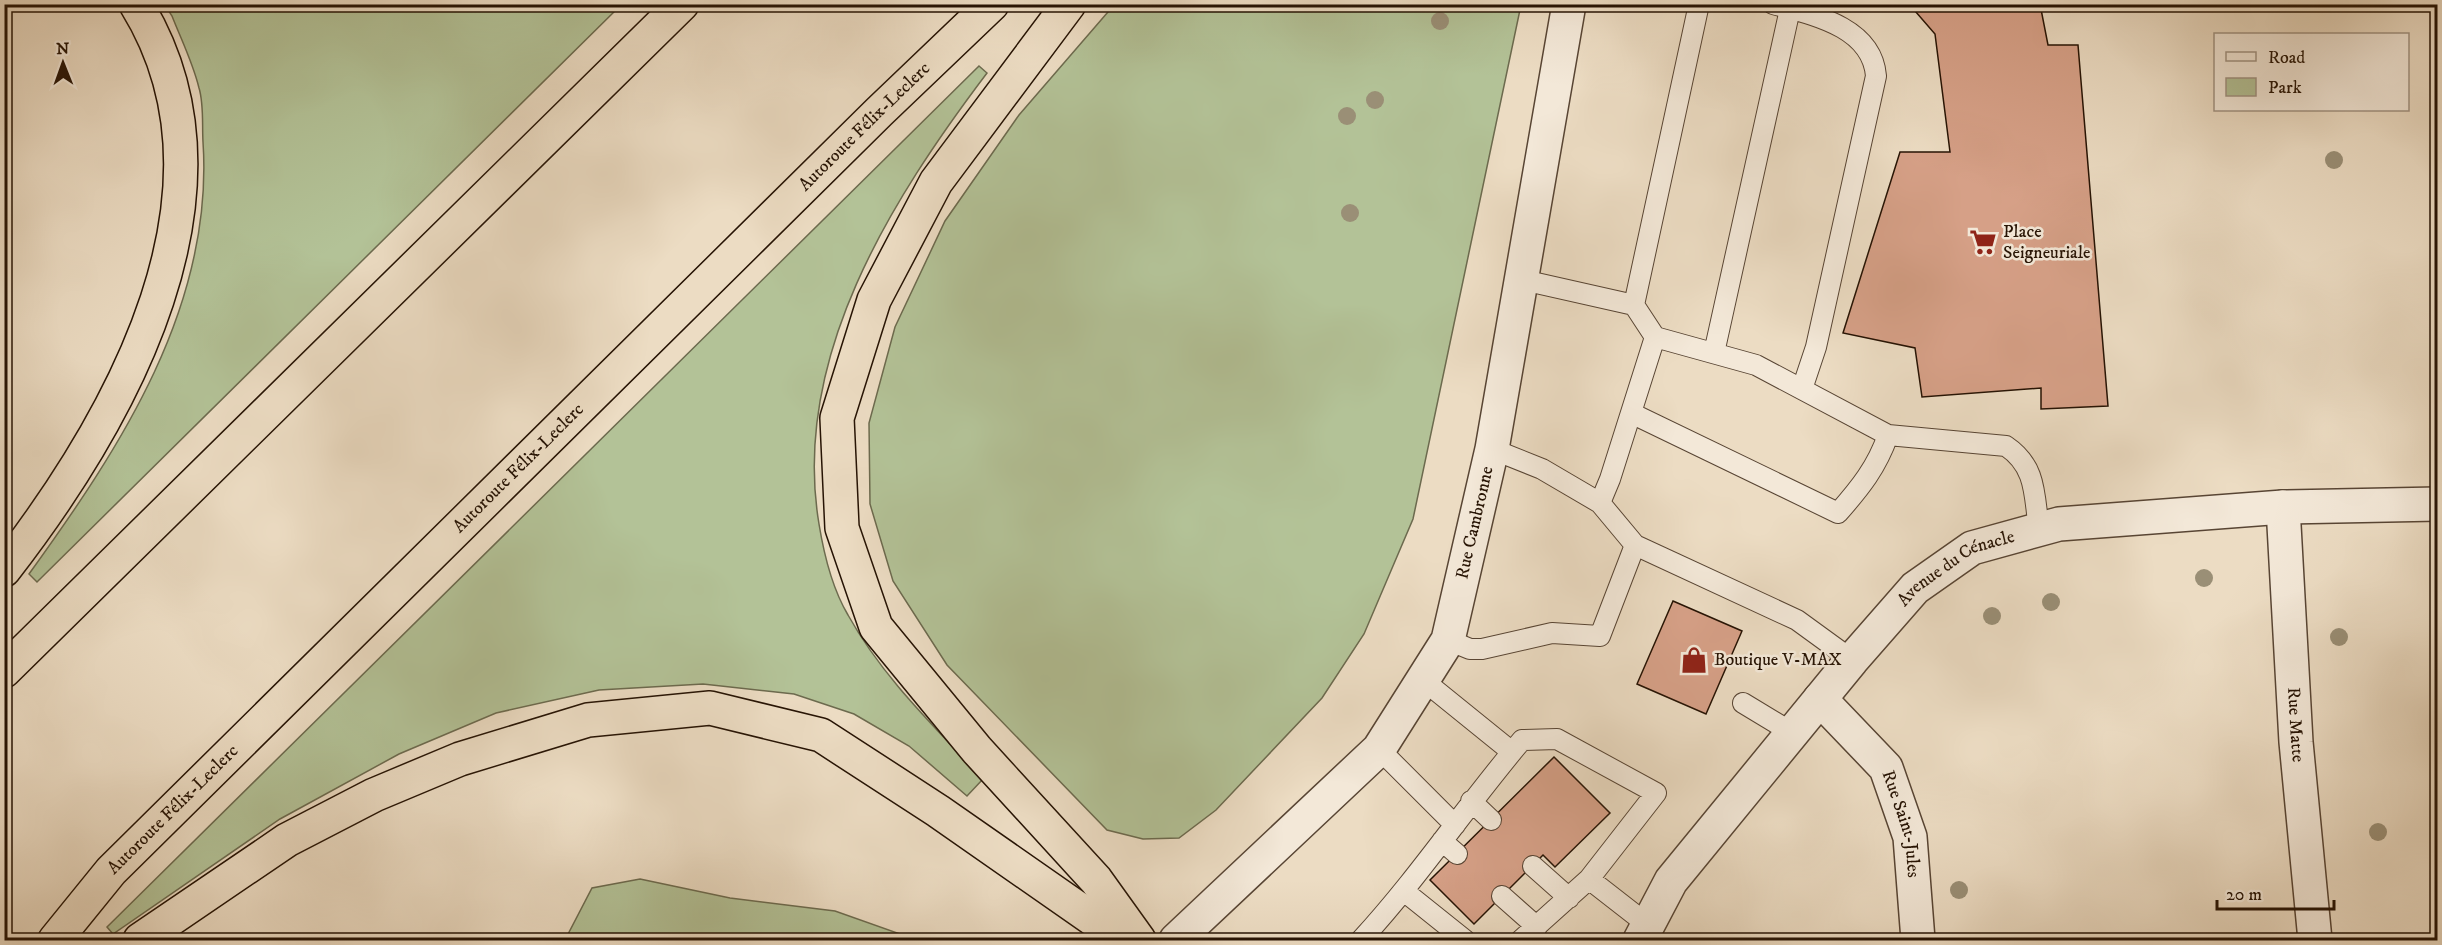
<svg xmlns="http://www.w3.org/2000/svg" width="2442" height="945" font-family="'IM FELL DW Pica',serif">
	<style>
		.green { fill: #b3c297; stroke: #6c6a4e; stroke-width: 1.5 }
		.building { fill: #d6a087; stroke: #261304; stroke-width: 1.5 }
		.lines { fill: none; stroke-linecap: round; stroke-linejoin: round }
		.service-casing { stroke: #584534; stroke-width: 22 }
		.minor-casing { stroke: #584534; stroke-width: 36 }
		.tertiary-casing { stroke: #584534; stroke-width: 36 }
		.motorway-casing { stroke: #261304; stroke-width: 36 }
		.service { stroke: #f3e8d8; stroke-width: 20 }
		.minor { stroke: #f3e8d8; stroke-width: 33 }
		.tertiary { stroke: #f3e8d8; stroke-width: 33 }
		.motorway { stroke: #ecdcc3; stroke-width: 33 }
		.tree { fill: #9a8f76 }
		.labels { text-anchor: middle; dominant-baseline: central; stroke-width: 5; stroke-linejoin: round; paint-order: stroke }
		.street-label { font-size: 18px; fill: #261304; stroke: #f3e8d8 }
		.poi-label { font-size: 18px; fill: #261304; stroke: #f3e8d8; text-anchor: start }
	</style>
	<rect width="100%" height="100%" fill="#ecdcc3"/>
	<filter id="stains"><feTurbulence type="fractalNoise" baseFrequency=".00333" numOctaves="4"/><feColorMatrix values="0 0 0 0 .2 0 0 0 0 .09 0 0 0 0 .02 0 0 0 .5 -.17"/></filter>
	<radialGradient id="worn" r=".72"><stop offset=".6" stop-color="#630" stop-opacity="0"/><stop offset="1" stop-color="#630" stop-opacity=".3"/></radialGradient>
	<path class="green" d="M165,5H621L37,582L29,574C120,448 214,306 203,142C202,125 204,104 199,88C193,63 181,39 172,16Z
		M1114,5H1521L1413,519L1364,634L1322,698L1216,810L1179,838L1143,839L1107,830L947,665L893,581L870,504L869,423L895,327L945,221L1019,115Z
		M979,66L987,73C891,200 791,358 819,524C824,555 832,588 848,615C883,678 935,727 983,779L967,796L909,746L854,714L794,694L703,684L599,690L496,713L399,754L280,819L113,934L107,927Z
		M640,879L730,898L835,911L903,935L905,940H565L592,888Z"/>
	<path class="building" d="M1909,4H2040L2048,45H2078L2108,406L2041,409V388L1922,397L1915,348L1843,333L1900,152H1950L1935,34Z
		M1673,601L1742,631L1706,714L1637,684Z
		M1554,757L1610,813L1555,867L1543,855L1474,924L1430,880Z"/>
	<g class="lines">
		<defs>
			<path id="service" d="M1773,4C1814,15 1872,27 1876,76L1816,347L1802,389
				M1523,280L1634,305
				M1655,337L1634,305L1699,4
				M1714,353L1790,9
				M1631,413L1838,513C1860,488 1877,467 1888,435
				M1492,449L1542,469L1600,503L1610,479L1655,337L1756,365L1888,435L2006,446C2037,467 2034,495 2039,530
				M1600,503L1635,545L1797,620L1852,660
				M1448,640L1470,649H1482L1552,633L1600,636L1635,545
				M1423,680L1512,752
				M1743,703L1791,732
				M1379,749L1455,825
				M1471,801L1491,820
				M1442,841L1457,854
				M1533,866L1569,898
				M1405,892L1465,940
				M1502,896L1537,927
				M1361,940C1419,877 1466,806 1522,740L1557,739L1656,793L1589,879L1648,925
				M1521,940L1589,879"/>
			<g id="minor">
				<path id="s1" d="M2283,507L2296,742L2315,940"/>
				<path id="s2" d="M1820,699L1886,768L1910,837L1918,940"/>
				<path id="s3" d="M1640,940L1671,881L1852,660L1915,588L1972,548L2059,524L2283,507L2438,504"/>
			</g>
			<g id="tertiary">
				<path id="s4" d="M1176,940L1379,749L1448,640L1492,449L1569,4"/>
			</g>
			<g id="motorway">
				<path d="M1069,4L936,182L874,300L837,418L842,528L876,627L977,750L1096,880L1139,940"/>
				<path d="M4,570C121,419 251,190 136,4"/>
				<path d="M4,671L682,4"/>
				<path id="s5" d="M55,940L111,871L879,112L992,4"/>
				<path d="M140,940L287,840L374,795L460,759L588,720L710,708L821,735L938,811L1123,940"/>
			</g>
		</defs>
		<use href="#service" class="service-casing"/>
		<use href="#minor" class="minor-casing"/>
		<use href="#tertiary" class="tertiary-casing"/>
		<use href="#motorway" class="motorway-casing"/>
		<use href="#service" class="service"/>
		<use href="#minor" class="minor"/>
		<use href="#tertiary" class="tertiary"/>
		<use href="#motorway" class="motorway"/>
	</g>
	<g class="tree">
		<circle cx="1440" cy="21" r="9"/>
		<circle cx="1375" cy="100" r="9"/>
		<circle cx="1347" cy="116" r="9"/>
		<circle cx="2334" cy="160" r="9"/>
		<circle cx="1350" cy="213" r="9"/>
		<circle cx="2204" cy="578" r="9"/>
		<circle cx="2051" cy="602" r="9"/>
		<circle cx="1992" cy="616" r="9"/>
		<circle cx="2339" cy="637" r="9"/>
		<circle cx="2378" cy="832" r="9"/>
		<circle cx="1959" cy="890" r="9"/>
	</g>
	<defs>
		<symbol id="supermarket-bare" viewBox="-9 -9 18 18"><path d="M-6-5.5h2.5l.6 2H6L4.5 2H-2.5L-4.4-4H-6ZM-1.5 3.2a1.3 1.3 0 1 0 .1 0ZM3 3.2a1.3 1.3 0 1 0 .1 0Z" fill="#8f2418" stroke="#f3e8d8" stroke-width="2.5" paint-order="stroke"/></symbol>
		<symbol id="shop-bare" viewBox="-9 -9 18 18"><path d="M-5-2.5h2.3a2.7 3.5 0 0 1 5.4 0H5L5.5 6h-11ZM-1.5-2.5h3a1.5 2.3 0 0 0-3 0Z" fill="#8f2418" stroke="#f3e8d8" stroke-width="2.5" paint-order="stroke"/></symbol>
	</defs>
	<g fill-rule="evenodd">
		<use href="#supermarket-bare" x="1964" y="223" width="38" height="38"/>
		<use href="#shop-bare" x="1675" y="641" width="38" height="38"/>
	</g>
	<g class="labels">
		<g class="street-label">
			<text stroke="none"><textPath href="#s5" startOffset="1148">Autoroute Félix-Leclerc</textPath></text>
			<text stroke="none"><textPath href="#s5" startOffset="662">Autoroute Félix-Leclerc</textPath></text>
			<text stroke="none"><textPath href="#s4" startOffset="528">Rue Cambronne</textPath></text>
			<text stroke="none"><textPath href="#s3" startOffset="494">Avenue du Cénacle</textPath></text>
			<text stroke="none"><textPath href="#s1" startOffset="218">Rue Matte</textPath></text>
			<text stroke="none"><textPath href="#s5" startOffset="176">Autoroute Félix-Leclerc</textPath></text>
			<text stroke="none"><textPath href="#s2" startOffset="154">Rue Saint-Jules</textPath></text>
		</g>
		<g class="poi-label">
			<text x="2003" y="232">Place<tspan x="2003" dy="21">Seigneuriale</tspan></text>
			<text x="1714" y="660">Boutique V-MAX</text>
		</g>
	</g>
	<rect width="2442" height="945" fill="none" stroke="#ecdcc3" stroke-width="24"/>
	<rect x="6" y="6" width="2430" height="933" fill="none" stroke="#261304" stroke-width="3"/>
	<rect x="12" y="12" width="2418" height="921" fill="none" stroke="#261304" stroke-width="1.5"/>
	<rect x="2214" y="33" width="195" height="78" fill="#f3e8d8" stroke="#a19383" stroke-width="1.5"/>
	<rect x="2226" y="52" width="30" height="9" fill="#f3e8d8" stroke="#a19383" stroke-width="1.5"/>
	<text x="2268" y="63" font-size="18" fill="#261304">Road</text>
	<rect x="2226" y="78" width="30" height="18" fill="#b3c297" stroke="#a19383" stroke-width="1.5"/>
	<text x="2268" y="93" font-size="18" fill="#261304">Park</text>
	<g transform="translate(63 63) rotate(359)" stroke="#f3e8d8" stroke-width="4.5" paint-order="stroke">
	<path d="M0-4.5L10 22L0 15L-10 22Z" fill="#261304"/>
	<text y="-9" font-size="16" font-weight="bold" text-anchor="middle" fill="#261304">N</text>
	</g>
	<path d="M2217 900v9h117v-9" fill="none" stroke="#261304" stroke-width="3"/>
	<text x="2226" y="900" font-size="18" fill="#261304" stroke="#f3e8d8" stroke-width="4.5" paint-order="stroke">20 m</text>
	<rect width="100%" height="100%" filter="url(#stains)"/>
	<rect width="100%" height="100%" fill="url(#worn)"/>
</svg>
